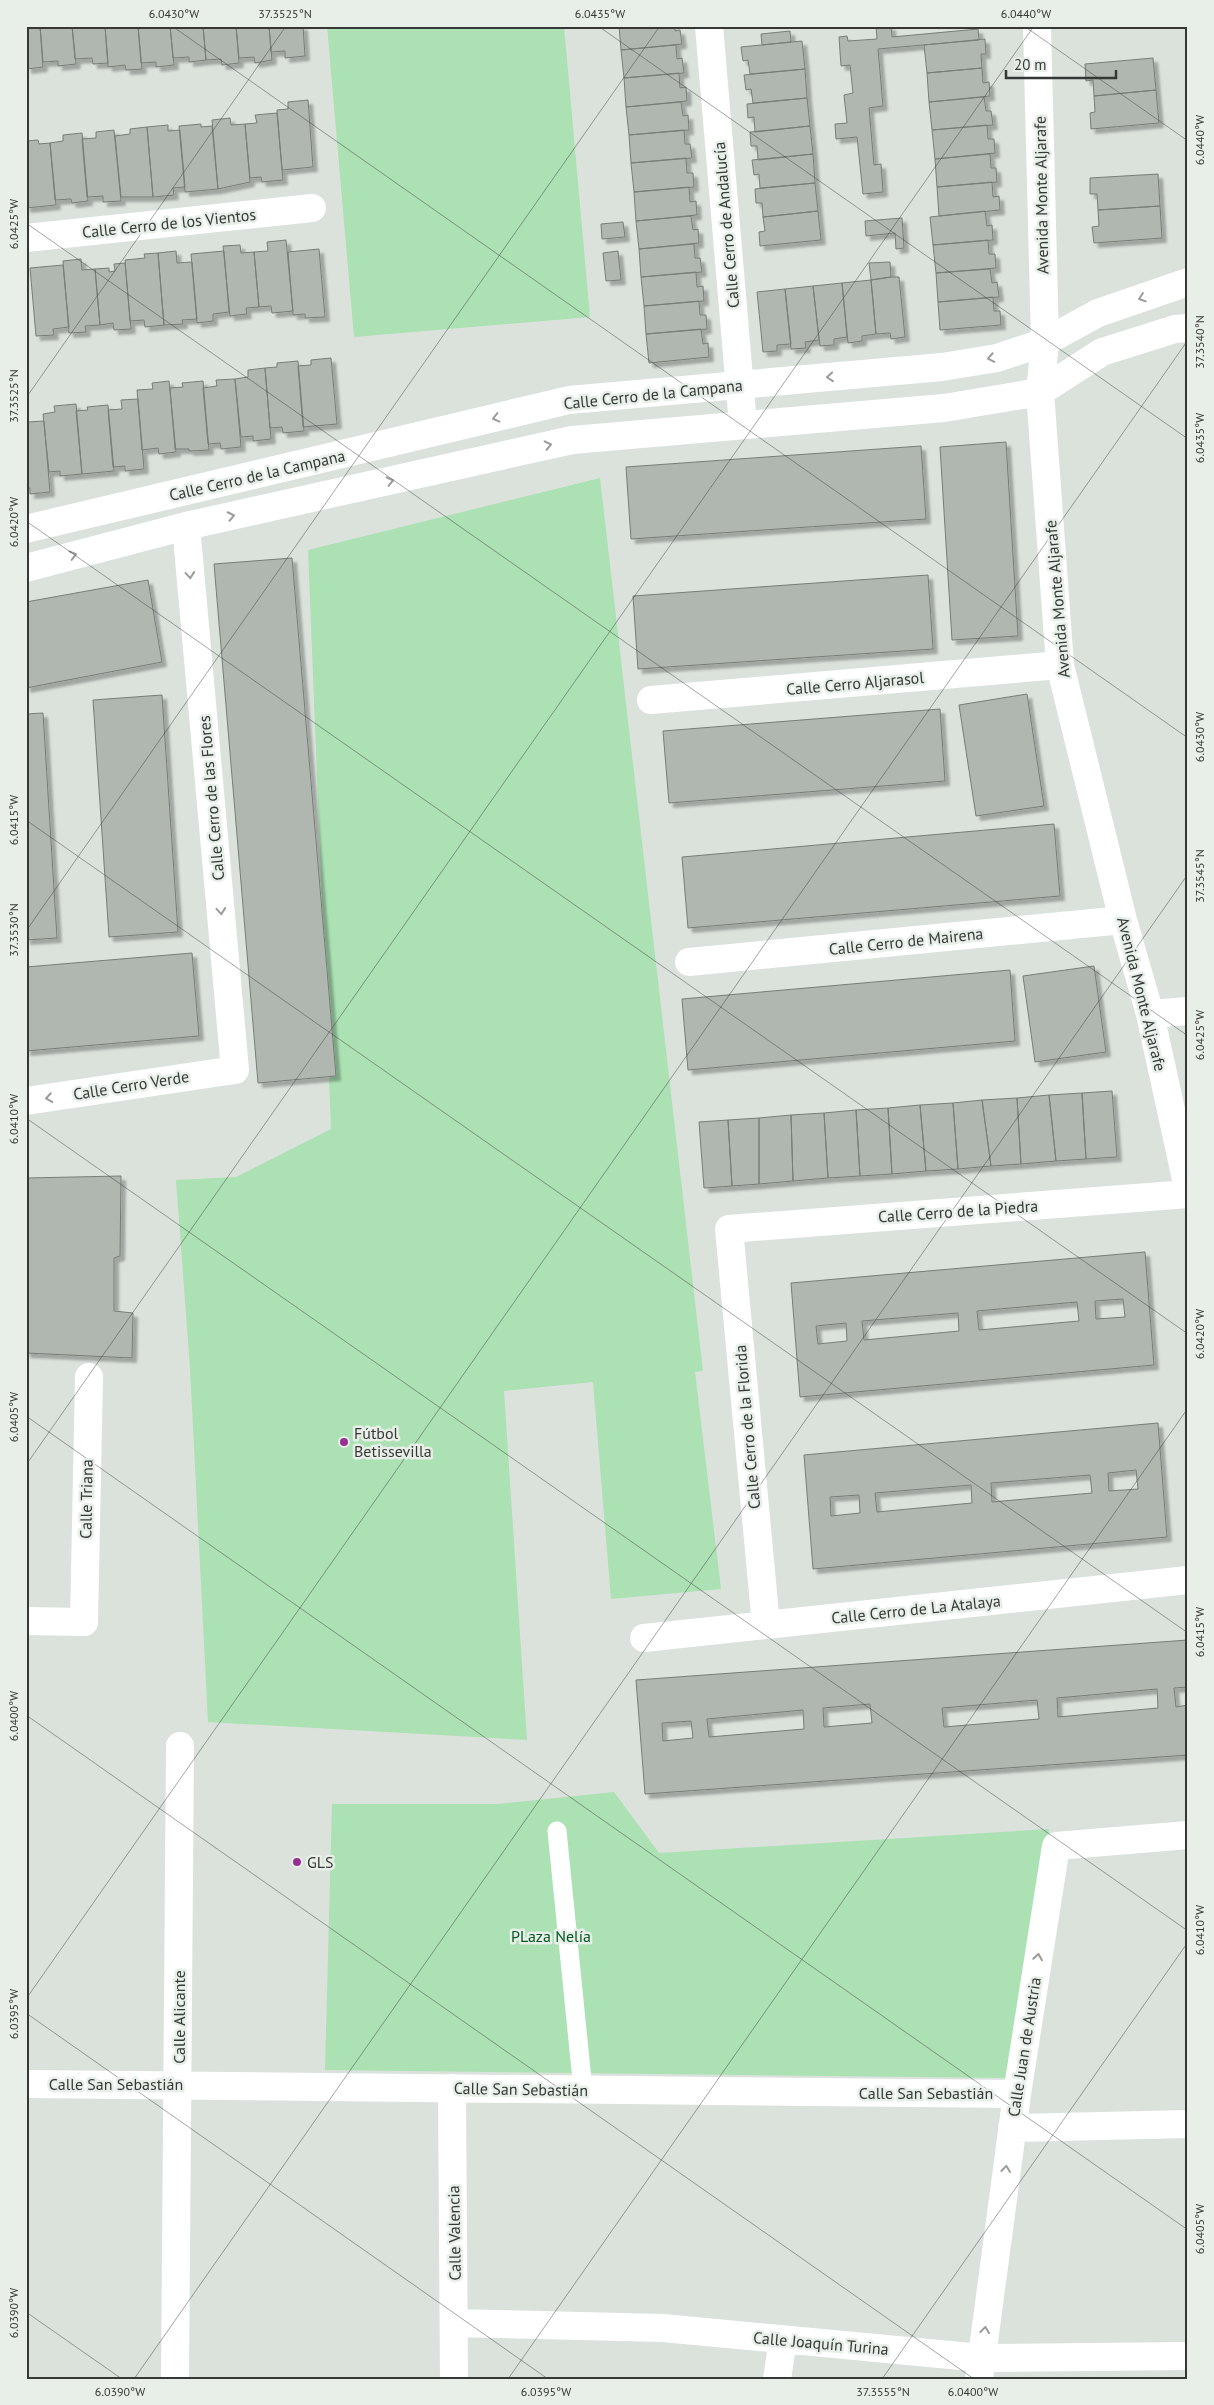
<svg xmlns="http://www.w3.org/2000/svg" width="1214" height="2405" font-family="'PT Sans',sans-serif">
	<style>
		.green { fill: #abe1b3 }
		.building { fill: #b0b7b1; stroke: #777d77; fill-rule: evenodd; filter: url(#shadow) }
		.lines { fill: none; stroke-linecap: round; stroke-linejoin: round }
		.service { stroke: #fff; stroke-width: 19 }
		.pedestrian { stroke: #fff; stroke-width: 28 }
		.minor { stroke: #fff; stroke-width: 28 }
		.oneway { stroke: #9a9c9a }
		.ticks { fill: none; stroke: #363836; stroke-width: 1; stroke-opacity: 0.45 }
		.poi-dot { fill: #973094; stroke: #e8efe9; stroke-width: 2 }
		.labels { text-anchor: middle; dominant-baseline: central; stroke-width: 5; stroke-linejoin: round; paint-order: stroke }
		.street-label { font-size: 16px; fill: #363836; stroke: #e8efe9 }
		.poi-label { font-size: 16px; fill: #363836; stroke: #e8efe9; text-anchor: start }
		.park-label { font-size: 16px; fill: #025522; stroke: #e8efe9 }
		.neatline { fill: none; stroke: #363836; stroke-width: 2 }
		.ticks-label { font-size: 12px; text-anchor: middle; fill: #363836 }
	</style>
	<defs>
		<filter id="shadow"><feDropShadow dx="4.5" dy="4.5" stdDeviation="1" flood-color="#0004"/></filter>
	</defs>
	<rect width="100%" height="100%" fill="#dbe2dc"/>
	<path class="green" d="M327,26H564L590,317L354,337Z
		M600,478L703,1371L695,1372L721,1589L611,1599L593,1382L504,1391L527,1740L208,1722L190,1368L176,1180L236,1177L331,1129L308,550Z
		M614,1792L659,1853L1049,1829L1006,2078L325,2070L332,1804H499Z"/>
	<path class="building" d="M26,26H40L43,67L27,69Z
		M40,26H72L76,64L58,66V61L43,62Z
		M72,26H105L108,63L93,64L92,58L75,59Z
		M105,26H138L142,69L126,70L125,65L108,67Z
		M138,26H170L174,65L156,67V62L141,63Z
		M170,26H203L206,60L189,62V57L173,58Z
		M203,26H236L239,63L222,65L221,59L206,60Z
		M236,26H269L272,60L255,63L254,57L239,58Z
		M269,26H303L305,56L285,58V51L271,52Z
		M619,26H675V31L680,30L682,44L621,50Z
		M876,26H891L892,37L978,29L979,40L878,49L883,106L869,108L874,165L881,164L883,192L863,194L857,137L836,139L835,124L847,123L844,95L853,93L850,65L841,66L839,37L847,36L848,41L877,39Z
		M790,31L791,42L762,45L761,34Z
		M985,39L986,54H981L982,68L927,73L924,45Z
		M802,41L805,69L750,74L748,60L743,61L741,47Z
		M676,45L677,59L682,58L684,73L624,78L621,50Z
		M1153,58L1156,90L1094,96L1093,80L1086,81L1085,64Z
		M982,68L983,83L989,82L990,96L929,102L927,73Z
		M805,69L807,98L753,103L751,89L746,90L744,75Z
		M679,73L680,88L686,87L687,101L626,107L624,78Z
		M1156,90L1159,123L1091,129L1090,113L1095,112L1094,96Z
		M984,97L986,111H991L993,125L932,130L929,102Z
		M807,98L810,126L755,132L754,117L748,118L747,104Z
		M308,100L313,167L282,170L277,110L288,109V102Z
		M681,102L683,116L688,115L689,130L629,135L626,107Z
		M277,113L283,180L262,182L261,177L250,178L245,124L257,123L255,115Z
		M230,118L231,125L245,124L250,182L218,189L212,120Z
		M201,124V127L212,126L218,189L185,192L179,126Z
		M168,125V131L180,130L185,187L173,188L174,195L153,197L147,127Z
		M987,125L988,139H994L995,153L935,159L932,130Z
		M810,126L813,154L758,160L757,146H751L750,132Z
		M147,127L153,197H121L115,136L130,134V129Z
		M114,130L121,201L103,202V196L87,197L82,139L96,138V132Z
		M684,130L685,144H690L692,158L631,163L629,135Z
		M82,133L88,201L72,203L71,199L55,200L50,143L63,141V135Z
		M38,140L39,144L50,143L56,205L26,208V141Z
		M813,154L815,183L760,188L759,174L754,175L752,160Z
		M990,154L991,168H996L997,182L937,187L935,159Z
		M686,158L687,173H693L694,187L634,192L631,163Z
		M1158,174L1160,206L1098,210L1097,194H1090V178Z
		M992,182L993,197L999,196L1000,210L939,216L937,187Z
		M815,183L818,211L763,217L762,203H756L755,189Z
		M689,187L690,202L696,201L697,215L636,221L634,192Z
		M1160,206L1162,238L1094,243L1092,227L1099,226L1098,210Z
		M818,211L821,240L760,246L759,232L765,231L763,217Z
		M985,211L987,226L992,225L993,240L933,245L930,217Z
		M691,216L693,230L698,229L699,243L639,249L636,221Z
		M902,218L904,248L896,249L895,233L866,236L865,221Z
		M623,222L625,237L602,239L601,224Z
		M286,240L293,311L272,313L271,306L259,307L254,252L268,251L267,242Z
		M988,240L989,254H995L996,268L936,273L933,245Z
		M694,244L695,258H700L702,272L641,277L639,249Z
		M240,245L241,253L254,252L259,307L246,308L247,314L230,316L223,246Z
		M319,249L325,317L305,318V314L293,315L288,252Z
		M176,251L177,263L192,262L197,319L182,320L183,324L164,325L158,253Z
		M224,251L229,312L213,314V321L197,323L191,254Z
		M618,251L621,280L606,281L603,253Z
		M158,253L164,325L145,327L144,320L130,321L125,260L145,258L144,254Z
		M81,259L82,270L95,269L100,325L85,326L86,332L69,333L63,261Z
		M890,262L891,277L871,280L869,263Z
		M125,263L131,329L114,330L113,323L100,325L95,269L109,268V272L115,271L114,264Z
		M63,265L69,327L53,329L54,335L36,336L30,268Z
		M990,269L992,283L997,282L999,297L938,302L936,273Z
		M696,272L697,287L703,286L704,301L644,306L641,277Z
		M891,277H899L905,337L891,339L890,333L876,334L871,280Z
		M871,280L876,334L862,336V341L848,343L842,283Z
		M842,283L847,337L834,339V345L820,346L813,286Z
		M813,286L819,340L805,342L806,348L791,349L785,289Z
		M785,289L791,344L777,345V351L763,352L757,292Z
		M993,297L994,311H1000L1001,325L940,330L938,302Z
		M699,301L700,315H706L707,329L646,334L644,306Z
		M701,329L703,344L708,343L709,357L649,363L646,334Z
		M331,358L337,424L303,427L298,366L311,365V360Z
		M298,361L304,431L283,433L282,427L270,428L265,368L277,367V363Z
		M265,368L271,439L253,441V436L241,437L235,379L248,377V370Z
		M235,379L241,447L221,449L220,443L208,444L203,388L217,386L216,380Z
		M169,381L176,452L159,454L158,448L142,450L137,390L153,389L152,383Z
		M203,381L209,450L189,451V449H175L170,388L183,387L182,383Z
		M138,399L144,469L125,471V466L113,467L108,410L122,409L121,400Z
		M76,404L82,474L60,476V471L49,472L43,414L55,412L54,406Z
		M108,405L114,471L82,474L76,411L88,410L87,407Z
		M44,421L50,492L30,494V488H26L27,422Z
		M1006,442L1018,636L952,640L940,447Z
		M921,446L926,519L631,539L626,467Z
		M292,558L336,1076L258,1083L214,564Z
		M928,575L933,649L638,669L633,596Z
		M148,580L162,662L26,688V602Z
		M1027,694L1044,806L976,816L959,705Z
		M162,695L178,932L109,937L93,700Z
		M940,709L945,781L669,803L663,731Z
		M43,713L57,938L26,940V714Z
		M1054,824L1060,896L688,928L682,857Z
		M192,953L199,1036L26,1051V967Z
		M1094,966L1106,1052L1035,1062L1023,976Z
		M1010,970L1015,1041L688,1070L682,999Z
		M1112,1091L1117,1157L1086,1159L1082,1093Z
		M1082,1093L1086,1159L1056,1161L1049,1095Z
		M1049,1095L1056,1161L1021,1164L1017,1098Z
		M1017,1098L1021,1164L991,1166L982,1100Z
		M982,1100L991,1166L958,1169L953,1103Z
		M953,1103L958,1169L926,1171L920,1105Z
		M920,1105L926,1171L892,1174L888,1108Z
		M888,1108L892,1174L860,1176L856,1110Z
		M856,1110L860,1176L828,1178L824,1113Z
		M824,1113L828,1178L793,1181L791,1115Z
		M791,1115L793,1181L759,1184V1118Z
		M759,1118V1184L732,1186L728,1120Z
		M728,1120L732,1186L704,1188L699,1122Z
		M121,1176L120,1256L114,1258V1311L133,1313L132,1358L26,1353V1178Z
		M1145,1252L1154,1365L800,1397L791,1283ZM1123,1299L1125,1317L1096,1319L1095,1301ZM1077,1302L1079,1321L979,1330L977,1311ZM958,1313L959,1331L864,1340L862,1321ZM846,1323L847,1341L818,1344L816,1326Z
		M1158,1423L1167,1537L813,1569L804,1455ZM1136,1470L1138,1489L1109,1491L1108,1473ZM1090,1475L1092,1493L992,1502L991,1483ZM971,1485L972,1503L877,1512L875,1493ZM859,1495L860,1513L831,1516L830,1497Z
		M1188,1640V1687L1174,1688L1176,1707L1188,1705V1755L645,1794L636,1680ZM1157,1689L1158,1708L1058,1717L1057,1698ZM1037,1700L1039,1719L944,1727L942,1708ZM870,1704L872,1723L824,1727L823,1708ZM803,1710L804,1729L709,1737L707,1719ZM691,1721L693,1738L663,1741L662,1723Z"/>
	<g class="lines">
		<path class="service" d="M557,1831L583,2090"/>
		<path class="pedestrian" d="M84,1622L89,1377"/>
		<path class="minor" d="M709,26L743,425
			M1037,26L1045,342L1040,392L1060,665L1123,920L1150,1014L1188,1188
			M26,238L312,208
			M26,529L569,400L942,367L997,358L1045,342L1098,313L1188,282
			M26,568L186,526L572,440L944,408L1040,392L1102,352L1175,329L1188,328
			M651,700L1060,665
			M689,962L1123,920
			M1150,1014L1188,1011
			M26,1101L235,1070L186,526
			M26,1621L84,1622
			M766,1625L729,1229L1188,1194
			M644,1638L1188,1580
			M26,2084L1017,2094
			M452,2088L454,2379
			M1012,2128L1188,2124
			M455,2323L663,2328L982,2358L1188,2356
			M175,2379L180,1746
			M777,2379L783,2339
			M979,2379L1017,2094L1056,1846L1188,1835"/>
	</g>
	<defs><path id="oneway-chevron" d="M-2-3.5L2.5 0L-2 3.5" fill="none" stroke-width="1.6" stroke-linecap="round" stroke-linejoin="round" transform="scale(1.25)"/></defs>
	<g class="oneway">
		<use href="#oneway-chevron" transform="translate(1142 298) rotate(161)"/>
		<use href="#oneway-chevron" transform="translate(991 358) rotate(169)"/>
		<use href="#oneway-chevron" transform="translate(830 377) rotate(175)"/>
		<use href="#oneway-chevron" transform="translate(496 418) rotate(166)"/>
		<use href="#oneway-chevron" transform="translate(548 445) rotate(-13)"/>
		<use href="#oneway-chevron" transform="translate(390 481) rotate(-13)"/>
		<use href="#oneway-chevron" transform="translate(231 516) rotate(-12)"/>
		<use href="#oneway-chevron" transform="translate(73 555) rotate(-15)"/>
		<use href="#oneway-chevron" transform="translate(190 575) rotate(85)"/>
		<use href="#oneway-chevron" transform="translate(221 911) rotate(85)"/>
		<use href="#oneway-chevron" transform="translate(49 1098) rotate(171)"/>
		<use href="#oneway-chevron" transform="translate(1038 1957) rotate(-81)"/>
		<use href="#oneway-chevron" transform="translate(1006 2169) rotate(-83)"/>
		<use href="#oneway-chevron" transform="translate(985 2330) rotate(-83)"/>
	</g>
	<path class="ticks" d="M172,26L1188,738M598,26L1188,439M1024,26L1188,141M26,223L1188,1036M26,398L286,26M26,521L1188,1334M26,820L1188,1633M26,931L660,26M26,1118L1188,1931M26,1416L1188,2230M26,1465L1034,26M26,1715L974,2379M26,1999L1188,340M26,2013L548,2379M26,2312L122,2379M134,2379L1188,874M508,2379L1188,1408M882,2379L1188,1942"/>
	<g class="poi-dot">
		<circle cx="344" cy="1442" r="5"/>
		<circle cx="297" cy="1862" r="5"/>
	</g>
	<g class="labels">
		<g class="street-label">
			<text transform="translate(1041 195) rotate(-91)">Avenida Monte Aljarafe</text>
			<text transform="translate(169 223) rotate(-6)">Calle Cerro de los Vientos</text>
			<text transform="translate(726 225) rotate(-95)">Calle Cerro de Andalucía</text>
			<text transform="translate(653 394) rotate(-6)">Calle Cerro de la Campana</text>
			<text transform="translate(257 475) rotate(-13)">Calle Cerro de la Campana</text>
			<text transform="translate(1057 599) rotate(-95)">Avenida Monte Aljarafe</text>
			<text transform="translate(855 683) rotate(-5)">Calle Cerro Aljarasol</text>
			<text transform="translate(211 798) rotate(-95)">Calle Cerro de las Flores</text>
			<text transform="translate(906 941) rotate(-6)">Calle Cerro de Mairena</text>
			<text transform="translate(1142 994) rotate(76)">Avenida Monte Aljarafe</text>
			<text transform="translate(131 1085) rotate(-9)">Calle Cerro Verde</text>
			<text transform="translate(958 1211) rotate(-4)">Calle Cerro de la Piedra</text>
			<text transform="translate(747 1427) rotate(-95)">Calle Cerro de la Florida</text>
			<text transform="translate(86 1499) rotate(-89)">Calle Triana</text>
			<text transform="translate(916 1609) rotate(-6)">Calle Cerro de La Atalaya</text>
			<text transform="translate(179 2017) rotate(-90)">Calle Alicante</text>
			<text transform="translate(1024 2047) rotate(-81)">Calle Juan de Austria</text>
			<text x="116" y="2084">Calle San Sebastián</text>
			<text transform="translate(521 2089) rotate(1)">Calle San Sebastián</text>
			<text x="926" y="2093">Calle San Sebastián</text>
			<text transform="translate(454 2233) rotate(-91)">Calle Valencia</text>
			<text transform="translate(821 2343) rotate(5)">Calle Joaquín Turina</text>
		</g>
		<g class="poi-label">
			<text x="354" y="1433">Fútbol<tspan x="354" dy="18">Betissevilla</tspan></text>
			<text x="307" y="1862">GLS</text>
		</g>
		<g class="park-label">
			<text x="551" y="1936">PLaza Nelía</text>
		</g>
	</g>
	<rect width="1214" height="2405" fill="none" stroke="#e8efe9" stroke-width="55"/>
	<path d="M1006 70v8h110v-8" fill="none" stroke="#363836" stroke-width="2.5"/>
	<text x="1014" y="70" font-size="15" fill="#363836" stroke="#e8efe9" stroke-width="4" paint-order="stroke">20 m</text>
	<rect x="28" y="28" width="1158" height="2350" class="neatline"/>
	<g class="ticks-label">
		<text x="174" y="18">6.0430°W</text>
		<text x="285" y="18">37.3525°N</text>
		<text x="600" y="18">6.0435°W</text>
		<text x="1026" y="18">6.0440°W</text>
		<text transform="translate(1200 140) rotate(-90)" y="4">6.0440°W</text>
		<text transform="translate(14 224) rotate(-90)" y="4">6.0425°W</text>
		<text transform="translate(1200 342) rotate(-90)" y="4">37.3540°N</text>
		<text transform="translate(14 396) rotate(-90)" y="4">37.3525°N</text>
		<text transform="translate(1200 438) rotate(-90)" y="4">6.0435°W</text>
		<text transform="translate(14 522) rotate(-90)" y="4">6.0420°W</text>
		<text transform="translate(1200 737) rotate(-90)" y="4">6.0430°W</text>
		<text transform="translate(14 820) rotate(-90)" y="4">6.0415°W</text>
		<text transform="translate(1200 876) rotate(-90)" y="4">37.3545°N</text>
		<text transform="translate(14 930) rotate(-90)" y="4">37.3530°N</text>
		<text transform="translate(1200 1035) rotate(-90)" y="4">6.0425°W</text>
		<text transform="translate(14 1119) rotate(-90)" y="4">6.0410°W</text>
		<text transform="translate(1200 1334) rotate(-90)" y="4">6.0420°W</text>
		<text transform="translate(14 1417) rotate(-90)" y="4">6.0405°W</text>
		<text transform="translate(1200 1632) rotate(-90)" y="4">6.0415°W</text>
		<text transform="translate(14 1716) rotate(-90)" y="4">6.0400°W</text>
		<text transform="translate(1200 1930) rotate(-90)" y="4">6.0410°W</text>
		<text transform="translate(14 2014) rotate(-90)" y="4">6.0395°W</text>
		<text transform="translate(1200 2229) rotate(-90)" y="4">6.0405°W</text>
		<text transform="translate(14 2313) rotate(-90)" y="4">6.0390°W</text>
		<text x="120" y="2396">6.0390°W</text>
		<text x="546" y="2396">6.0395°W</text>
		<text x="883" y="2396">37.3555°N</text>
		<text x="973" y="2396">6.0400°W</text>
	</g>
</svg>
